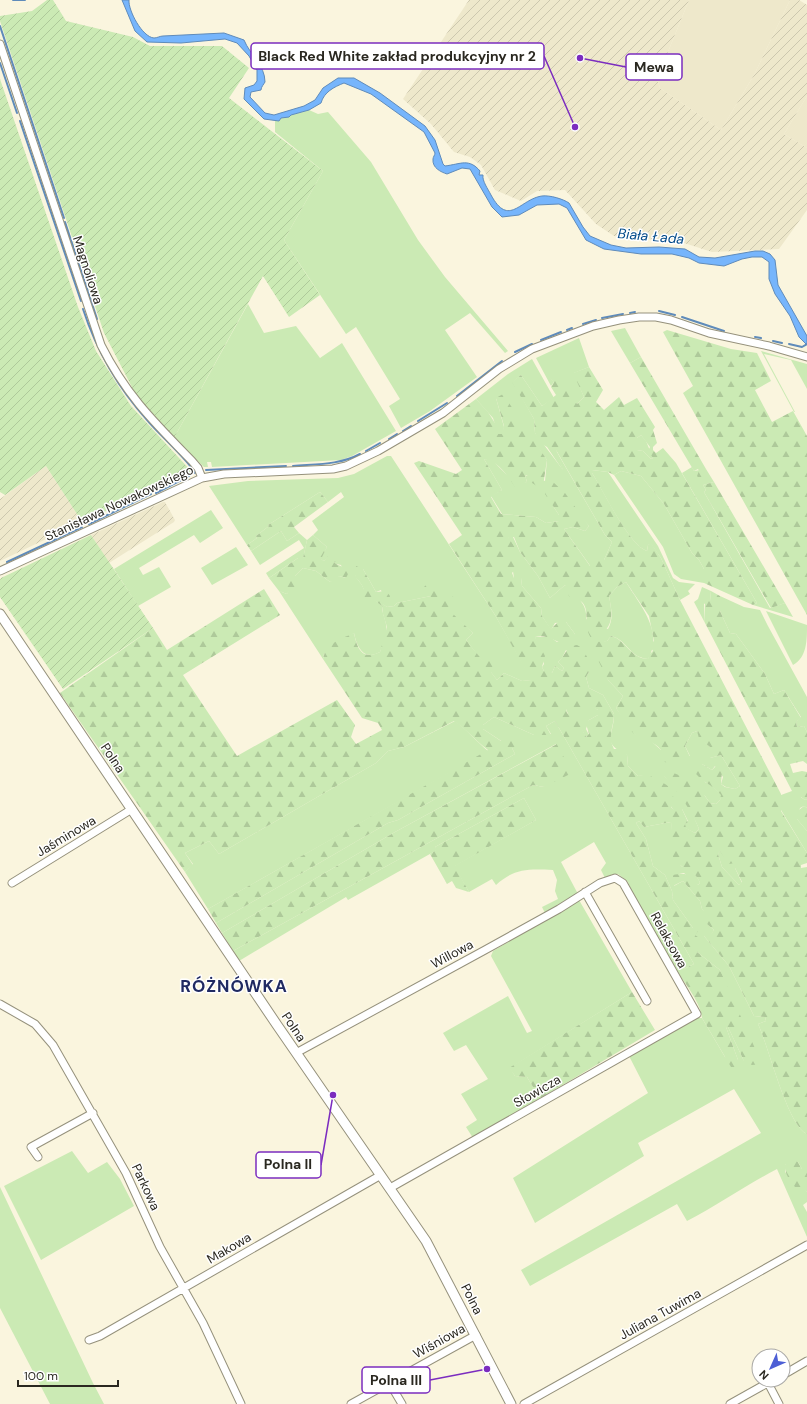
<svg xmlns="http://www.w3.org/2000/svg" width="807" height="1404" font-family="'DM Sans',sans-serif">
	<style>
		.built { fill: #eee8cb }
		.industrial { fill: url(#industrial-furrows) }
		.grass { fill: #cbeab4 }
		.forest { fill: url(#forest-firs); fill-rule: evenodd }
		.garden { fill: url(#garden-furrows) }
		.water { fill: #76b5fc; stroke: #5f8bba }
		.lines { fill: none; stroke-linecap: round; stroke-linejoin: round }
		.stream { stroke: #5f8bba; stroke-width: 2 }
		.minor-casing { stroke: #95917c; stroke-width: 9 }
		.tertiary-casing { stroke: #95917c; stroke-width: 11 }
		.minor { stroke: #fff; stroke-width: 7 }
		.tertiary { stroke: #fff; stroke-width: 9 }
		.labels { text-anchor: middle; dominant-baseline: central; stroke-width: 3; stroke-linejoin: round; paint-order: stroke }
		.street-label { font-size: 13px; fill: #2a2820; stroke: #fff }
		.water-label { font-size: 14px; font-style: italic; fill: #044c8b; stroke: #fff }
		.district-label { font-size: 17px; font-weight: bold; letter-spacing: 1px; fill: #202a62; stroke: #fff }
		.leader { fill: none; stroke: #7b2cbf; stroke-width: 1.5 }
		.callout-dot { fill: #7b2cbf; stroke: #fff; stroke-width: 1.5 }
		.callout { fill: #fff; stroke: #7b2cbf; stroke-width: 1.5 }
		.callout-label { font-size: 14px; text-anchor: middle; font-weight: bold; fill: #2a2820 }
	</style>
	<defs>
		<pattern id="industrial-furrows" width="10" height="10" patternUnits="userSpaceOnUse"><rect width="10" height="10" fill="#eee8cb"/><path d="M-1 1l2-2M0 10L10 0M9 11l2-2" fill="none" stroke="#ccc7ae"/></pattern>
		<pattern id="forest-firs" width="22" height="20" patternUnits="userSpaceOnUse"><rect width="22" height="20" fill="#cbeab4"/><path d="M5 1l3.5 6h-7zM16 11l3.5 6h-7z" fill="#aec99a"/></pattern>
		<pattern id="garden-furrows" width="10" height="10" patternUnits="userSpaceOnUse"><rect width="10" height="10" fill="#cbeab4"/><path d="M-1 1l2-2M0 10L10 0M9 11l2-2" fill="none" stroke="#aec99a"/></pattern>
	</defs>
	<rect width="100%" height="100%" fill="#faf5de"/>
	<path class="built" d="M689,0H790L754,75L721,130L660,88L657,79Z
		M807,96V148L784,134Z"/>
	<path class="industrial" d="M469,0H689L657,79L660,88L721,130L754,75L790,0H799L807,5V96L784,134L807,148V210L779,249L712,252L681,242L614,236L596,224L565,190L537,191L521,201L495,190L481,165L470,157L454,152L431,124L403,99Z
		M46,466L82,522L0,561V499Z
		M163,502H165L175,520L174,522L109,563L91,535Z"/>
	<path class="grass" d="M309,110L318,114L328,112L371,162L418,240L445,277L508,351L505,353L470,313L445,330L477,377L430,411L401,428L389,406L400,399L356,327L346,334L284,240L323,171L275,132V120L279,121L281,118Z
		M248,304L264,333L296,326L320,358L342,343L396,431L352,456L341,460L212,467L211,462H207L208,467H204L174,438Z
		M625,328L641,357L630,363L611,331Z
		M579,338L589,367L574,373L584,397L577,404L550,378L554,382L551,386L536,358Z
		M761,351L807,364V389L791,360L764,354L795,412H794Z
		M532,359L554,398L542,406L521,375L513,382L534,419L535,433L563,470L554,447L605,535L612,542L604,560L591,567L564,529L573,527L585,531L589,526L581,517L553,506L559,515V521L546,523L536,517L502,514L491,496L502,490L484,459L492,460L506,474L522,483L527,482L525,475L545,481L547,460L524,428L496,398L504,427L503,434H498L493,418L476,399L508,374Z
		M641,435L646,441L653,458L651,459L643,451L637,450V438Z
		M387,456H391L495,615L532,680L522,681L504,673L497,680L466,640L473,633L431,596L397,603L394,606L387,607L379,602L384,601L381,590L376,592L363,569L355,576L362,585L365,592L382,606C382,613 385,618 386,624C388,633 383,644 380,652C364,661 357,648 354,633L324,654L323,659L279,591L287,594L295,576L303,568L316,571L330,582L339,576L346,578L341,565L336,564L328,557L324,561L320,559L327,547L313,535L318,530L312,521L344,497L341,492L328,502L320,492L268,525L269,526L256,536L257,538L247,545L209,486L248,481L338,478L354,474Z
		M692,467L694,471L706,469L714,482L703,485L706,490L704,492L770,608L785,603L793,617L753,605L757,603L682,473Z
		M592,470L608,472L658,546L673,578L679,582L695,584L688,591L690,594L680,600L661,558L651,544L648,545L647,551C628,544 604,492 592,473Z
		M621,471L641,476L664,504L692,553L699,560L704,569V583L681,579L674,574L663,547L614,475Z
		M211,510L223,528L200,543L194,535L139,568L143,575L159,567L171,587L138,606L114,569Z
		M281,531L287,541L299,533L307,540L303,559L298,558L269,578L266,573L304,548L299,540L260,565L251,551Z
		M508,537H513L520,552L538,576L550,598L565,585C575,596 588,603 586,619L608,629C614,618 611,608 609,596L617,587L626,582C640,605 664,632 648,659C628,657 628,640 611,636L607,641L600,643L608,680L623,696L616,708L635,734L651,741L661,750L690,756L685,746L692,733L697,731L700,738L710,747V758L721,755L740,786L735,789L726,787L721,784L723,777L715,766L712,770L702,764L705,782L712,786L722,795L720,800L716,804L710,803L705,796L664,776L674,785L690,808L699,829L695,833L685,828V824L688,821L682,809L674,811L654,779L648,775L638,776L628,766L627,755C600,742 614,737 614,714L603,695L589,688L586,677L589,672L566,650L562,658L558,662L564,668L562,671L555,666L552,673L544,671L542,667L544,664L535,637H550L557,642L575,634L566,622L555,623L551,630L542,616L541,608L522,586L521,578H514Z
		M236,547L248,565L212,585L201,568Z
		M702,587L711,591L710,601L704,604L705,623L694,602L698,599Z
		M720,596L744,607L760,610L768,626L807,697V732L804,726L797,727L796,722L801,717L784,690L774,694L765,674L736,634L730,633L720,611Z
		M766,611L807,625C807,641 807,657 793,665Z
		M592,706L598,710V715L589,720L586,729L589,735L585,737C582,724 569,720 566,709Z
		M494,717L534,735L551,734L546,726L555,721L694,964L684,969L672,964L629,888L628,882L618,874H613L605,878L601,870L606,863L594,842L561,862L578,894L545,913L542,907L558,899L555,891L557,880L553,870C528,869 515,868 496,885L492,879L469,892L454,866L536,820L524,798L435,847L437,850L348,900L346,897L239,961L233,951L533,785L544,787L556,744L395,832L222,933L216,923L388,823L398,820L515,754L512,748L483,729V725Z
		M455,721C467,730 476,741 488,751L208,909L185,872L193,864L185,853L209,841L219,854L376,763L388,751L404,747Z
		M792,791L805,800L807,799V808L804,806L800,808L797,819L807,831V853L781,810V795Z
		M639,821L644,827L671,822V842L681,866C690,869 697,874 700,883L698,885L684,873L679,874L674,886L683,881L700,901L702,909L706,912L708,925L714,930L711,935L704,936L729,966L754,1016L765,1017L766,1021L758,1024C769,1047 787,1125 807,1134V1169H802L798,1162L790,1161L785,1165V1172L807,1192V1202L803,1205L807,1212V1237L777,1169C746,1185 718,1205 687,1221L677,1204L530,1286L521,1270L761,1133L734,1089L638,1143L644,1156L535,1223L513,1178L648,1093L629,1056L695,1018H702L725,1057L738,1060L726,1027H728L744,1061L720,970L697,952L693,928L673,900L672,891L665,875L653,866L646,839L636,823Z
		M720,851L736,863L735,868L742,883L739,885L722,867L718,854Z
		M579,900L632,992L510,1068L515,1076L527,1077L533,1087L519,1111L473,1138L466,1127L477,1120L461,1094L488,1079L466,1045L454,1051L443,1033L508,996L527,1033L532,1031L491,956L493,951Z
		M72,1151L88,1173L107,1162L120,1179L134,1206L41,1260L4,1186Z
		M0,1187L93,1383L104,1404H50L0,1308Z"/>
	<path class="forest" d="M667,330L731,349L757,353L771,381L755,390L772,422L793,411L807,436V615L683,393L693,386L663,332Z
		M641,357L706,469L704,471L708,477L702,482L697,476L699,471L698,469L694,471L630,363Z
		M589,367L603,390L596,402L604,410L619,397L624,405L637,398L655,427L653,430L657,443L653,447V450L656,453L663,448L676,463L757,603L753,605L704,583V569L699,560L692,553L664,504L641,476L621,471L614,475L608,472L592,470V473C604,491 628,544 647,551L648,545L651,543L661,558L680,600L781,794V811L807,853V863L801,865V868L807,867V1134C787,1125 769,1047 758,1024L766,1021L765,1017L754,1016L729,966L704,936L706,932L711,934L714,930L708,925L702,916L705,912L702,909L700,901L683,881L673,886V875C685,873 691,873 698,885L700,883C695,869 682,870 675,860C667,849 672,834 671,822L644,827L639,821L636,823L646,839L653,866L665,875L672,891L673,900L693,928L699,930L695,935L705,942L697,952L720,970L762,1064L752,1065L744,1061L728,1027H726L738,1060L737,1067H731L702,1018C701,1002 681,978 672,964L678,959L684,969L694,964L555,721L546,726L551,735H534L494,717L483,725V729L501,741L517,737L522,744L512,748L515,754L398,820L388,823L216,923L208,909L488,750C476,741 467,730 454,721L404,747L388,751L376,763L219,854L209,841L185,853L193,865L185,872L60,693L153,628L167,650L264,589L280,615L183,675L237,756L337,700L355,725L351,737L356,744L382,730L378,723L362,718L323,659C326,643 341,639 354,633C357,648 362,661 380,652L387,627L383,614L382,606L374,600L363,599C366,589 362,584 355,577L356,566L363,569L376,592L386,591L390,596L388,602H380L387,607L394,606L397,603L431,596L424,587L430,581L439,594L451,591L455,602L452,613L473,633L466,640L483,661L489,654L496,657L491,672L497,680L504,673L522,681L531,680L495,615L449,544L462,535L414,463L419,461L456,474L462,470L435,429L476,399L488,412L498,428V434H502L504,426L496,398L503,394L547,460L543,486L540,488L529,481L527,475H525L527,482L515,487C507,475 499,462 484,459L502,490L491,497L501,514L536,517L546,523L559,521V515L545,494L547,487L553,482L565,493L589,526L585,531L573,527L564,529L590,566L593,555L600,557L604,560L612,542L605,535L556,450L564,472L547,447L540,443L535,433L534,419L512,382L521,375L542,406L556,395L551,387L554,382L550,377L557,376L577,404L584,397L573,373ZM641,435L650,447L648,451L653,458L651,459L643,451L637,450V438ZM508,537H514L520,552L538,576L550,598L565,585L571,602L579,600C592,607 582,624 591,638C614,631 613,616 609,596L617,587L626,582L649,616L654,641L649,645L653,651L649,655L648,659C629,658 627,640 611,636L607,641L595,642L591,646L608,680L623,696L616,708C622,717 628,730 637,736C646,741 654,741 661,750L659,756C667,768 680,765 690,757L685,746L692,733L697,731L700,742L705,743L710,747L706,752L705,757L710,758L721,755L740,786L735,789L725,787L721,784L722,771L716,766L712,770L702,764L695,766L693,770C700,781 713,785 721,795L720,800L716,804L710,803C699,787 689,778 671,772L664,776C678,792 691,809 699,829L695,833L686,828L685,824L688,822L682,809L678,808L674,810L671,807L674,804C673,780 662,786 648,774L638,776L628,766L627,755L624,749H614C607,736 614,727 614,714L603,695L589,688L586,677L589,672L594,669L582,648L577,645C566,646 566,655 558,662L564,668L562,671L555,666L552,673L549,670L544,671L542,667L545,656L535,637C548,634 554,642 566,644L572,640L575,634L566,622L560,620L551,629L542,616L541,608L522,586L521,578H514L512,573L519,564L516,549ZM588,707H592L598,710V715L589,720L586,724L589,734L586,737L578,721L567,713L566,709H572L577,712L585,710ZM720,851L729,864L735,863V868L742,882L739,885L722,867L718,854Z
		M714,482L785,603L771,608L704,492L706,490L703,485Z
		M320,492L328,502L294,527L299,533L287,541L281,531L251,551L247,545L257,538L256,536L269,526L268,525Z
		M313,535L327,547L321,559L324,561L330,553L334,552L338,555V561L334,562L336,564L350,570L346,578L339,576L337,580L330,582L316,571L303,568L295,576L299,581L296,592L289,591L287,594L279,591L269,578L298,558H303L307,540Z
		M711,591L720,596V611L730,633L736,634L765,674L774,694L784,690L801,718L796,722L797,727L804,726L807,732V764L803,761L790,764L793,773L802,771L807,772V799L805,800L801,797L792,800V791L705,623V601H710Z
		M557,744L572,773L544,787L533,785L233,951L222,933L395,832Z
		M524,798L536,820L455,866L469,892L456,888L452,881L447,884L430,854L436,850L435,847Z
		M804,806L807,808V831L797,819L795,813Z
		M632,992L655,1030L519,1111L515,1103L528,1095L526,1092L533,1087L527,1077L515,1076L509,1068Z
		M794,1160L798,1162L802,1169H807V1192L804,1190L799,1191C792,1185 774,1161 794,1160Z"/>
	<path class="garden" d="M47,0H53L66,21L133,37L150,46H222L249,68L229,98L323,171L284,240L320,295L289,317L263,276L174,438L136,395L104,333L0,21V16L32,11Z
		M0,79L78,307L96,351L131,406L192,472L82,522L46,466L5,495L0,492Z
		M91,535L153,628L63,689L0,597V580L1,578Z"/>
	<path class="water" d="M122,0H129C128,10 142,37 154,38C157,38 160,36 163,36L224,33L244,40C250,55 265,65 265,82C264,84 261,87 261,90L251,92L250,97L265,113L274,115L304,106L315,100L323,88L338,78H354L380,93L425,126L435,140L443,164L445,166C461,164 469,158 480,171L479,175H483C482,181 488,189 491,195C509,228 520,199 542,196C550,195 563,199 569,203L583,227L590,236L611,245L626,248L659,247L685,249L699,257L715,258L755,251H763L770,254L775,260L778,285L807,336V345L799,337L790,316L775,294L769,279V262L762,257H752L742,259L724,266L699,263L689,258L672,254H641L604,249L586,240L567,208L559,204L537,205L519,215L502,217L492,207L470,169L462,168L447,174C441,172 432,168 433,159C433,157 435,155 435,153L424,132L371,94L344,83C334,87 324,92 321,103L309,110L291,115L289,117L281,118L279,121L264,119L244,99L245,88L254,85L257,81V70L249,56L237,43L225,39L181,43L147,42L135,31Z"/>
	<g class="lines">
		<path class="stream" d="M13,0H25
			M0,26L64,218
			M0,63L17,113
			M20,121L81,301
			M65,222L97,319
			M83,309C97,352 118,388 148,421C157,432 191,463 195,473
			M659,311L675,315
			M630,313L635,312
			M682,317L724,331
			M602,318L623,314
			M583,324L596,320
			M567,330L572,328
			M755,337L761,338
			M541,340L561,332
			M773,341L782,343
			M789,344L802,347L807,344
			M515,352L532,344
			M457,396L502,361
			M418,421L447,403
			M403,431L411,426
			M389,439L397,434
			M366,451L380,443
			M293,466C315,464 340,465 360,454
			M206,470L286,466
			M156,493L189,476
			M89,524L151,494
			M7,562L82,527"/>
		<defs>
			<path id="minor" d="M0,44L101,345C126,395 154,422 192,461L198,468L202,478
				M0,571L202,478L224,474L333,469L346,466L378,451L443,413L499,369L532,349L593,326L619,320L639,317H656L671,320L709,333L769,346L807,357
				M12,883L132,809
				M585,892L647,1001
				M0,1004L35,1024L53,1045L126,1173L160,1247L203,1323L241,1404
				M296,1053L485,950L559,909L600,883L615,878L623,883L697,1014L390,1188
				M38,1157L31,1147L93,1113
				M89,1340L100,1336L381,1175
				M783,1375L807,1361
				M389,1382L402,1404
				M768,1383L779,1404
				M351,1404L476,1335
				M524,1404L807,1245
				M730,1404L773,1380"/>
			<path id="tertiary" d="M0,614L277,1025L426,1241L511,1404"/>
		</defs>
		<use href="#minor" class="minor-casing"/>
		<use href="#tertiary" class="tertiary-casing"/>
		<use href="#minor" class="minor"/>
		<use href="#tertiary" class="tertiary"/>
	</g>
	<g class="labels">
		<g class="street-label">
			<text transform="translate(88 270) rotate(72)">Magnoliowa</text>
			<text transform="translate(119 503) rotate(-25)">Stanisława Nowakowskiego</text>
			<text transform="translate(113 758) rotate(56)">Polna</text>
			<text transform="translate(66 836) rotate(-31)">Jaśminowa</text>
			<text transform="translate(669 940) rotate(61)">Relaksowa</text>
			<text transform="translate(452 954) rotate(-28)">Willowa</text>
			<text transform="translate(294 1027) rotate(56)">Polna</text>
			<text transform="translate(537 1091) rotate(-30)">Słowicza</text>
			<text transform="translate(146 1187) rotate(65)">Parkowa</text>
			<text transform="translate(229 1248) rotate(-30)">Makowa</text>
			<text transform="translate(472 1299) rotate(63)">Polna</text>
			<text transform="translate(660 1314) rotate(-29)">Juliana Tuwima</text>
			<text transform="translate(439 1341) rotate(-29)">Wiśniowa</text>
		</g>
		<g class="water-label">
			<text transform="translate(651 236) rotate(5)">Biała Łada</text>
		</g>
		<g class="district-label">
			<text x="234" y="986">RÓŻNÓWKA</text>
		</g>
	</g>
	<path class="leader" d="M575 127L544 56M580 58L626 67M333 1095L321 1165M487 1369L430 1380"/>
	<g class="callout-dot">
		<circle cx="575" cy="127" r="4"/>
		<circle cx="580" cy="58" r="4"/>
		<circle cx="333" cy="1095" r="4"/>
		<circle cx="487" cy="1369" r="4"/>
	</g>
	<g class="callout">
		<rect x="251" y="43" width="293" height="26" rx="4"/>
		<rect x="626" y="54" width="56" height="26" rx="4"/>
		<rect x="256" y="1152" width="65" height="26" rx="4"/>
		<rect x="362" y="1367" width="68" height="26" rx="4"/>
	</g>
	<g class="callout-label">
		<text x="397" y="61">Black Red White zakład produkcyjny nr 2</text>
		<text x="654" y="72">Mewa</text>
		<text x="288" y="1169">Polna II</text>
		<text x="396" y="1385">Polna III</text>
	</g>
	<g transform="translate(771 1368) rotate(225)"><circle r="19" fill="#ffffff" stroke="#aaa9a6"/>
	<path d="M0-3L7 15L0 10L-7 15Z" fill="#4d5fd5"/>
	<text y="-6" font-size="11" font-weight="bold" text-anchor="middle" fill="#2a2820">N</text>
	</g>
	<path d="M18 1380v6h100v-6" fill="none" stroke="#2a2820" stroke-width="2"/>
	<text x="24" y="1380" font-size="12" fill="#2a2820" stroke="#ffffff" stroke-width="3" paint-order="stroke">100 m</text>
</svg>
